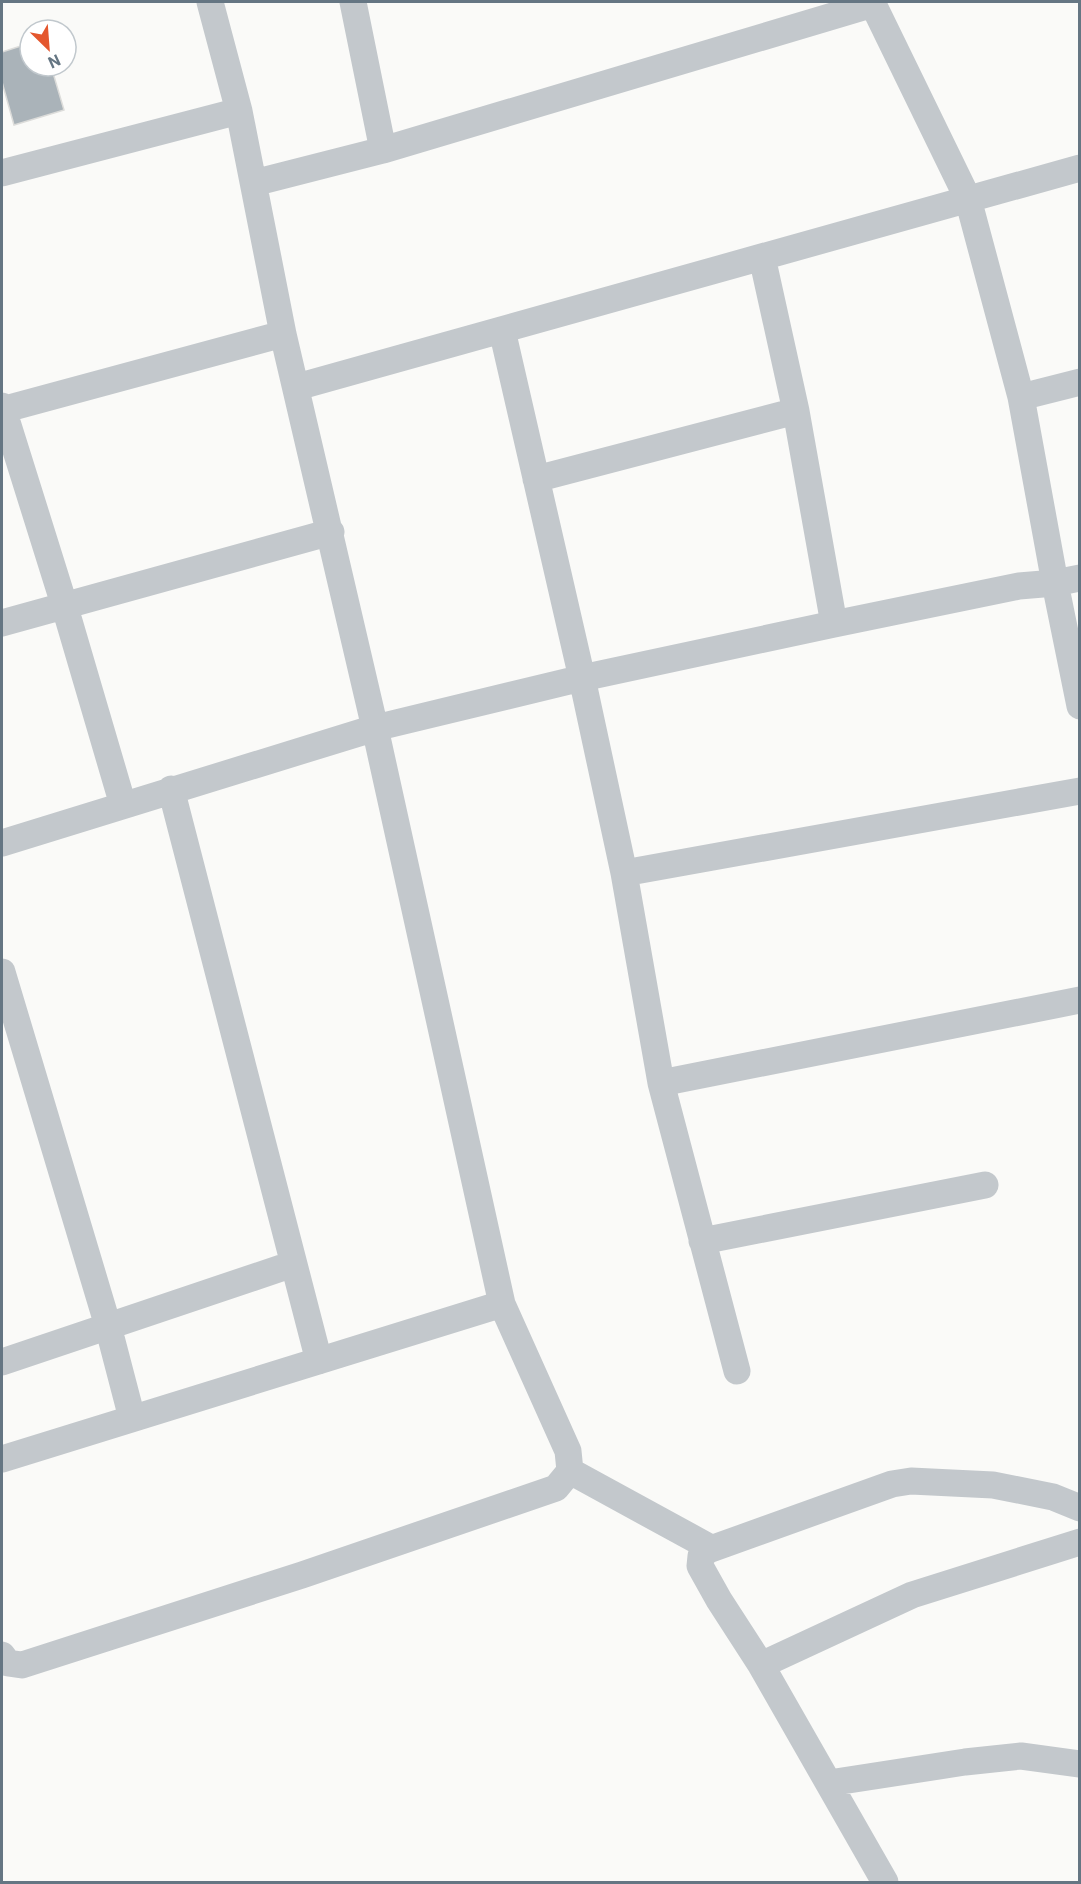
<svg xmlns="http://www.w3.org/2000/svg" width="1081" height="1884" font-family="Roboto,sans-serif">
	<style>
		.building { fill: #aab3b9; stroke: #dcdcda; stroke-width: 1.5 }
		.lines { fill: none; stroke-linecap: round; stroke-linejoin: round }
		.minor { stroke: #c3c8cc; stroke-width: 27 }
	</style>
	<rect width="100%" height="100%" fill="#fafaf8"/>
	<path class="building" d="M30,43V66H51L64,110L14,125L2,82V52Z"/>
	<g class="lines">
		<path class="minor" d="M210,2L239,111
			M353,2L383,150
			M872,2L968,199L1021,397L1055,583L1080,706
			M2,173L239,111L283,334L375,728L502,1304
			M254,183L383,150L873,4
			M762,257L796,411L834,624
			M502,330L582,678L624,873L661,1083L1080,1000
			M297,387L1080,168
			M1021,397L1080,382
			M2,406L64,604L123,805
			M2,410L283,334
			M536,479L796,411
			M2,623L331,532
			M171,789L319,1361
			M2,843L375,728L582,678L834,624L1019,586L1055,583L1080,578
			M624,873L1080,791
			M2,972L108,1326L132,1418
			M661,1083L737,1371
			M702,1241L985,1185
			M2,1362L293,1264
			M2,1459L502,1304L568,1451L570,1471L556,1488L302,1575L22,1665L8,1663L2,1655
			M570,1471L709,1547L708,1550
			M761,1665L912,1595L1080,1542
			M829,1783L965,1762L1021,1756L1080,1764
			M885,1882L761,1665L719,1600L700,1566L701,1556L708,1550L892,1484L911,1481L993,1485L1053,1497L1080,1508"/>
	</g>
	<rect width="1081" height="1884" fill="none" stroke="#657683" stroke-width="6"/>
	<g transform="translate(48 48) rotate(155)"><circle r="28" fill="#ffffff" stroke="#c1c8cd" stroke-width="1.5"/>
	<path d="M0-4.5L10 22L0 15L-10 22Z" fill="#e4572e"/>
	<text y="-9" font-size="16" font-weight="bold" text-anchor="middle" fill="#657683">N</text>
	</g>
</svg>
